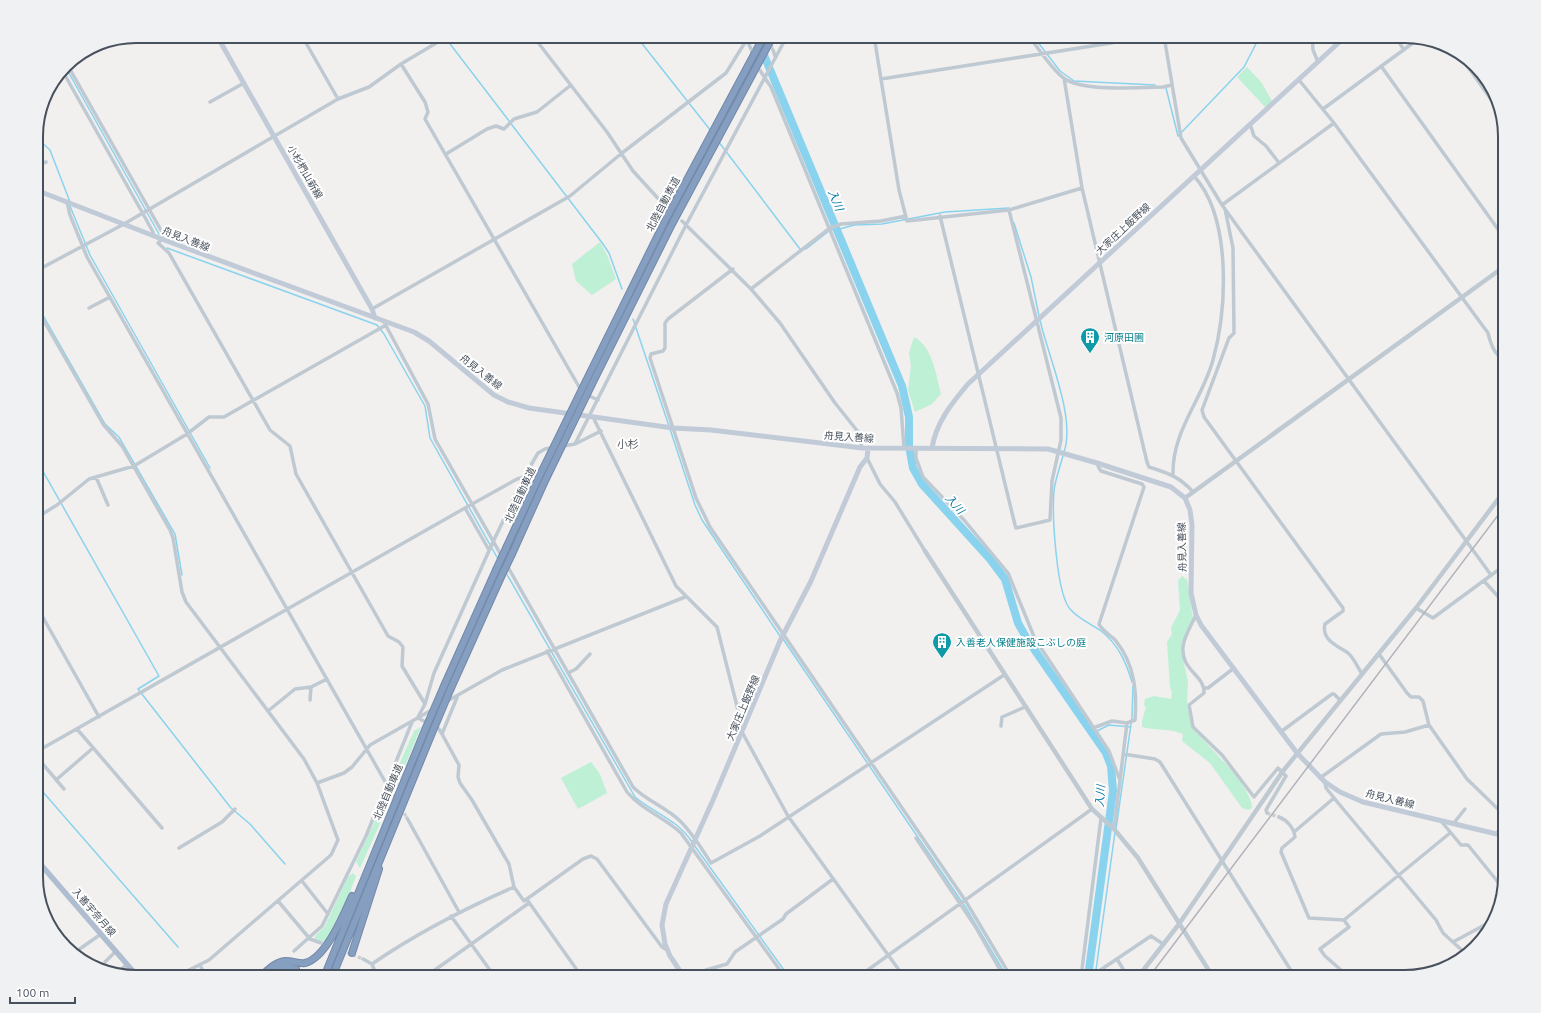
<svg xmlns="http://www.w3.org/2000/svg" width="1541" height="1013" font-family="Ubuntu,'Noto Sans JP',sans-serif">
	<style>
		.green { fill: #bdf0d4 }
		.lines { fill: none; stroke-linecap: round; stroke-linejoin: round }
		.stream { stroke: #89d3ee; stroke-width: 1.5 }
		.river { stroke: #89d3ee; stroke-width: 8 }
		.minor-tunnel { stroke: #d0cfd2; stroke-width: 3.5; stroke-dasharray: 3.5 2; stroke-linecap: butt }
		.motorway-casing { stroke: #7189ab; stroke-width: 8 }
		.minor { stroke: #bfc9d1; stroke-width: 3.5 }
		.tertiary { stroke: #bfc9d1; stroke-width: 4.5 }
		.secondary { stroke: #c1cbd8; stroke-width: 5 }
		.primary { stroke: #aebdcf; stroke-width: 5.5 }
		.motorway { stroke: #869ebf; stroke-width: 6 }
		.rail { stroke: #b1b4ba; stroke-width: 1.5 }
		.motorway-bridge-casing { stroke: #7189ab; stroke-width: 8; stroke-linecap: butt }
		.motorway-bridge { stroke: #869ebf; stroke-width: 6 }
		.labels { text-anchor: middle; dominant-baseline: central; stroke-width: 4; stroke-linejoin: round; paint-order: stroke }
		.street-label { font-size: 10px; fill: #47515d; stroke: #fff }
		.culture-label { font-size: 10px; fill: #0d838f; stroke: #fff; text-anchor: start }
		.water-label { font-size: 11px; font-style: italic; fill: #097ba6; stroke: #fff }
		.neighbourhood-label { font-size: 11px; fill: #5c5f64; stroke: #fff }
		.rim { fill: none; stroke: #47515d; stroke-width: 2 }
	</style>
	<rect width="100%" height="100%" fill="#f2efef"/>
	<path class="green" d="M1247,67L1262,83L1272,101L1266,108L1237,77Z
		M600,242L607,255L616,279L592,295L576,281L572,264Z
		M914,337C933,347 936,375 941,394L932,404L915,412L908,390L911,366L909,353Z
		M1182,576L1187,580L1188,584L1193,619L1182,645V655L1188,681L1187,705L1192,728C1207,745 1252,786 1252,808L1249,810L1242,808L1210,763L1182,741L1183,734C1170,728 1157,731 1142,727V721L1146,707L1144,705L1145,699L1154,696L1171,699L1172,693L1170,687L1167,642L1172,634L1171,628L1180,610L1178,581Z
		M421,727L395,790L391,783L414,731Z
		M591,762L600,774L607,793L578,809L561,778Z
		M386,797H392L360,868L356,862Z
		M353,873L356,876L349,895L325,942L315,939V936L325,926L348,877Z"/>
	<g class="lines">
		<path class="stream" d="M444,36L603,244L609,253L622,289
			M636,36L711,131
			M1033,36L1060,71L1074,81L1155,85
			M65,66L159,234
			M1166,88L1178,136L1244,67L1260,36
			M36,137L50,150L70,202
			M718,141L800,249
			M70,206L90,255L210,468
			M1014,223L1031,277L1039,316
			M836,230L854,225L882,224L945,212L1009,208
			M167,248L377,325L384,334L425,406L430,438L498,559
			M806,249L829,231L836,228
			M36,303L105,424L119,437L175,534L182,575
			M633,319L669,426
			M1040,320C1048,356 1076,418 1064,452
			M670,429L695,505L702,520L780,636
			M1063,456C1060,467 1055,480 1054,491C1052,513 1056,596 1071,610C1079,619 1091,624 1101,631C1118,644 1126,662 1132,682
			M36,459L159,676L138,689L231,808L250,824L285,864
			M505,571L635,797C654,813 678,820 692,842
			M783,639L966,908L1007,977
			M1091,734L1109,725L1131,727
			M36,784L178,947
			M1116,829L1132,717L1133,686
			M694,845L789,977
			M1095,977L1115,832"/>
		<path class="river" d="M756,36L902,386L909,417V446L913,468L922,484L990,559L1005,579L1018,623L1027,639L1106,753L1111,766L1113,791L1088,977"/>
		<path class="minor-tunnel" d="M766,36L773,50
			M751,49L761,72
			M387,785L407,818
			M1267,813L1279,817
			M327,945L363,959"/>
		<defs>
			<path id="motorway" d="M586,381L666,219L764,36
				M592,384L672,224L773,36
				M507,546L539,477
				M512,554L544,483
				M444,686L496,570
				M451,688L501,577
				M352,953L379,869
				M260,977C267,971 276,961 286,961C293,961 299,964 305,963C326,958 344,914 352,896
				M271,977C278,965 284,965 296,969
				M324,977L425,730
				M332,977L432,733"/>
		</defs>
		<use href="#motorway" class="motorway-casing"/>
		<path class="minor" d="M302,36L338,99
			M533,36L607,132L633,171L665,206
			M874,36L899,190L907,221L1009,210L1061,418V440L1052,481L1050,520L1016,528L1015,525L940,216
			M1029,36C1038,48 1052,70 1065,79C1085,92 1138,87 1163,87L1172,85
			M1110,36L1111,43L1130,39
			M1130,36V39L1149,36
			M1164,36L1181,138L1222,205L1491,575
			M1312,36L1313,50L1318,62
			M1395,36L1404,50
			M747,40L751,49
			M773,50L775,56
			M67,64L162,232V239L158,243L169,253L270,430L290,446L296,474L388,636L399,642L403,647L402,666L425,704
			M401,64L425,102L428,112L425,119L578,385L583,393L598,400
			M1381,66L1505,239
			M62,70L142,212L153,232V236
			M761,72L771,87L897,393L901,408L904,448
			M1064,78L1082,188
			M881,79L1111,43
			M1299,80L1334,123L1488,333C1491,345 1494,354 1505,361
			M210,102L244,83
			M1323,109L1417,40
			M1250,124L1254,136L1266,146L1279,163
			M446,154L487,129L496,126L504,129L514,119L537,112L571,85
			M36,165L46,162
			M67,202L70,215L87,257L387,785
			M1222,205L1334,123
			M1225,209L1233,248L1234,333L1229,338L1202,410L1204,417L1343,608V611L1325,624C1321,640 1338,646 1348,653C1354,658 1358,668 1362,674
			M1009,210L1082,188L1147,462L1149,467C1168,473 1180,477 1193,492
			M682,221L751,289L780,323L835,403L859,433L862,448
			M733,269L668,319L665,323V348L663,351L651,354L650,358L696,498L710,527L965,900L1011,977
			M36,271L124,224L338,99L369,87L401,64L448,36
			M751,289L830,228L841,224L881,221L906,216
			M36,307L103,424L122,446L170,530L173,538L182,592L186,602L304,759L317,783L338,840L331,855L209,960L175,977
			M89,308L110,297
			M372,309L570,196L622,153L726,73L749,36
			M384,322L428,404L435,439L633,787C647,801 665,807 679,820C692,832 701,848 711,863L760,836L1004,675
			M593,417L676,586L717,627L741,722L744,728
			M575,444L686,225L787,36
			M916,448V458L923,477L964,520L1008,573L1035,639L1109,751L1119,778
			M867,458L880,484L895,502L925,551
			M1097,463L1099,468L1101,471L1142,484L1144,487L1099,624C1102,631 1112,636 1116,641C1135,665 1137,692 1135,720L1127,723L1114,829
			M1173,474C1172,431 1202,400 1213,360C1227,309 1232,218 1194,176
			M96,477L108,505
			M465,508L489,550
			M36,518L57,505L89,479L134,466L187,434L209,417H224L386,325
			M1484,581L1505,604
			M36,605L99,717
			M1416,608L1433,618L1505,565
			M1196,615C1192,624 1184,636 1183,647C1181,671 1205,675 1204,693L1189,705L1193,727L1222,755L1254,797L1278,768L1286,776L1266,810L1267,813
			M547,651L627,792C642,810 664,817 681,833L785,977
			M1379,654L1407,693L1411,697H1419L1423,701L1429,725L1467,779L1501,812L1505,813
			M568,673L576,669L590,654
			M1204,688H1208L1234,668
			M310,700L311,687L327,679
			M268,711L295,689L311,687
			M418,717L425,704L434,673L493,542L524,477L538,453L545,449L575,444L601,431
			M418,718L439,729L442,734L459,765L458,777L460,783L472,800L509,864L514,887L524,901L583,859L591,856L597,859L662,947L667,950
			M1001,726L1002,717L1025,707
			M1093,728L1112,721L1127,723
			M77,729L162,828
			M1282,731L1332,694H1334L1340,700
			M742,732L788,816L904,977
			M442,734L458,695
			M36,752L465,508L517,479L524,477
			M1123,754L1155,759L1160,762L1295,977
			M36,756L64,789
			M1320,778L1381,734L1405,732L1429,725
			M56,780L93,748
			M1325,782L1326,788L1339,804L1436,920L1443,933L1466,954
			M317,783L344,773L352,767L370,745L502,670L685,597
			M1279,817C1287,820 1294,828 1295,837L1282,848L1281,852L1309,918L1344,920L1349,927L1320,949L1325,956L1349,977
			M407,818L459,912
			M1441,821L1461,845H1468L1502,887
			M1453,824L1465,809
			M1294,832L1334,798
			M1497,834L1505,813
			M916,838L975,926L1004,977
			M179,848L222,822L235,809
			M302,881L328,914
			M278,901L310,939L321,943
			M528,901L582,977
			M451,916L495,977
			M1344,920L1450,833
			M1453,942L1492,921
			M294,951L322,926L366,836L412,722
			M74,953L101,934
			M363,959L372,964L377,977
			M1117,959L1128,977
			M105,962L116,951
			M372,964C417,933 464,909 514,887
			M200,965L206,977
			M119,972L127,964
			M425,977L529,903
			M697,977L706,970L727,964L735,952L783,919L786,914L833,879
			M858,977L1092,809
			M1081,977L1101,818
			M1084,977L1096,973L1148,938L1151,936L1163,944"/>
		<path class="tertiary" d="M1458,52L1497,107
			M1185,498L1505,266
			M925,551L1092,809L1114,829L1138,858L1213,977
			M1138,977L1179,924L1283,771L1416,608L1505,490"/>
		<path class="secondary" d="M217,36L372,309L375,318
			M36,190L167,241L414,332L429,341L494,395L508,402L529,408L673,428L711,430L862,448L1048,449L1097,463L1171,487L1185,498L1190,510L1192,525L1191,593L1196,615L1201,625L1297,753L1325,782L1340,792L1363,802L1505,836
			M932,448C936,423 951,404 968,384L1346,36
			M684,977L670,956L665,944L662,925L666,904L713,800L780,641L811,581L860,467L867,458L868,448"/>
		<path class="primary" d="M36,859L138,977"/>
		<use href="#motorway" class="motorway"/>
		<path class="rail" d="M1149,977L1505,506"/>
		<defs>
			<path id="motorway-bridge" d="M539,477L586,381
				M544,483L592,384
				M496,570L507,546
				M501,577L512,554
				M425,730L444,686
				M432,733L451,688"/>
		</defs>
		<use href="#motorway-bridge" class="motorway-bridge-casing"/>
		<use href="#motorway-bridge" class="motorway-bridge"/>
	</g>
	<defs>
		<symbol id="building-pin" viewBox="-11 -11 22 30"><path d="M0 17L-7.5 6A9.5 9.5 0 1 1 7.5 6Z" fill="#0f9aa8" stroke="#fff"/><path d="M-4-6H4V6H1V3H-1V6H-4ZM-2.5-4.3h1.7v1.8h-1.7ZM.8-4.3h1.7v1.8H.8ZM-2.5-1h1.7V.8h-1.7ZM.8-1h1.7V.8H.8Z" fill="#fff"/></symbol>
	</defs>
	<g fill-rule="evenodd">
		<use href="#building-pin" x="1079" y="326" width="22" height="30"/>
		<use href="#building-pin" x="931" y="631" width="22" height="30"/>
	</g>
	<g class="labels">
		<g class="street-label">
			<text transform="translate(305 172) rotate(60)">小杉椚山新線</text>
			<text transform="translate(663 204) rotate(-62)">北陸自動車道</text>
			<text transform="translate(1123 229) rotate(-43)">大家庄上飯野線</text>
			<text transform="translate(186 239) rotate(21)">舟見入善線</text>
			<text transform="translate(481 372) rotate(38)">舟見入善線</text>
			<text transform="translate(849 437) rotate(4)">舟見入善線</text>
			<text transform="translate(520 495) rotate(-65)">北陸自動車道</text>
			<text transform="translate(1182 547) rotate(-91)">舟見入善線</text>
			<text transform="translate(743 708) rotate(-67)">大家庄上飯野線</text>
			<text transform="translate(388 792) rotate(-67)">北陸自動車道</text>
			<text transform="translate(1390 799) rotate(14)">舟見入善線</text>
			<text transform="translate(94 912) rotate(49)">入善宇奈月線</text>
		</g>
		<g class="culture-label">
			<text x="1104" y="337">河原田圃</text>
			<text x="956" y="642">入善老人保健施設こぶしの庭</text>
		</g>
		<g class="water-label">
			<text transform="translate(836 200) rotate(67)">入川</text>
			<text transform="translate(955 504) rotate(48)">入川</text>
			<text transform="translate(1100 796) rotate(-86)">入川</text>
		</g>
		<g class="neighbourhood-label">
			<text x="628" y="444">小杉</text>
		</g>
	</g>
	<path d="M0 0H1541V1013H0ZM136 43H1405A93 93 0 0 1 1498 136V877A93 93 0 0 1 1405 970H136A93 93 0 0 1 43 877V136A93 93 0 0 1 136 43Z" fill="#f0f1f2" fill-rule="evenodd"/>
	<path class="rim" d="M136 43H1405A93 93 0 0 1 1498 136V877A93 93 0 0 1 1405 970H136A93 93 0 0 1 43 877V136A93 93 0 0 1 136 43Z"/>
	<path d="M10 997v6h65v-6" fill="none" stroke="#47515d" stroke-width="2"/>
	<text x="16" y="997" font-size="12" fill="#47515d" stroke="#ffffff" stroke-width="3" paint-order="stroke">100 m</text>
</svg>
